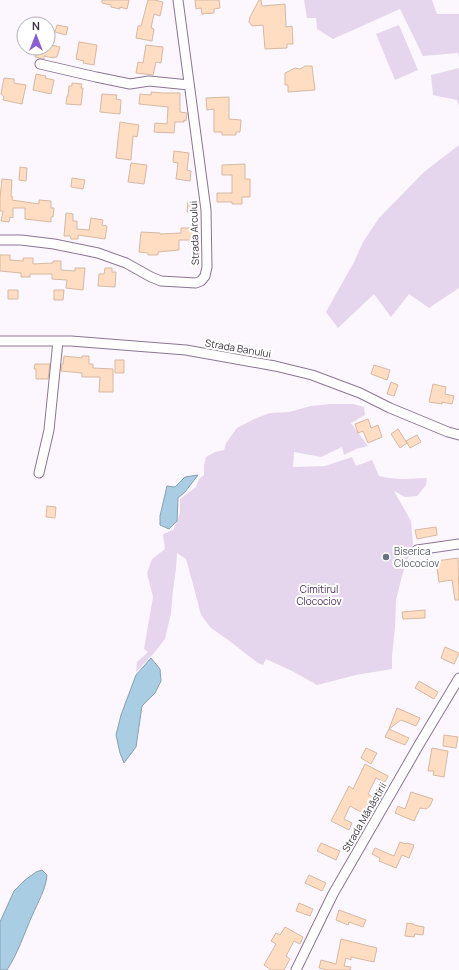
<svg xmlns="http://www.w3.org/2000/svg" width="459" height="970" font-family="Manrope,sans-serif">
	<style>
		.green { fill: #e6d6ed }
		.water { fill: #a9cde3; stroke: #889fb2 }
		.building { fill: #feddc3; stroke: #d7b9a1 }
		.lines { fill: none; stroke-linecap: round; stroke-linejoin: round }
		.minor-casing { stroke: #8a7692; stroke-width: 11 }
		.minor { stroke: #fff; stroke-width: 9 }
		.worship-dot { fill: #6b7280; stroke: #fff; stroke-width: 1.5 }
		.labels { text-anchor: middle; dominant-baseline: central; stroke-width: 4; stroke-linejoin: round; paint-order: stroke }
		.street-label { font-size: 10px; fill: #3c3440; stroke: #fff }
		.worship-label { font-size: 10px; fill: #5b616d; stroke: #fff; text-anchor: start }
		.park-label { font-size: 10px; fill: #4c2e59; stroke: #fff }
	</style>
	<rect width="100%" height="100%" fill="#fcf7fe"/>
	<path class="green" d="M304,0H432L437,14H459V57L458,53L423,56L400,9L333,39L317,29L316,18H307Z
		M399,25L418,70L395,80L376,34Z
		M459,68V106L457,100L433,95L431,75Z
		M459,145V288L429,308L409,294L391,317L374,294L338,328L326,312L354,262L363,242L379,218L424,172Z
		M330,404H353L364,407L365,415L351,423L368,446L356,449L344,455L342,447L321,457L294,452L293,467L325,466L352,457L356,466L372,460L379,476C395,480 411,479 427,478L426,485L417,496L405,497L394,491L411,521L413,544L402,576L396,600L395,627L392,656V669L356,675L317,685L292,671L266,659L263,665L258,663L241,650L231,642L211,628L201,615L194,588L186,559L177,553L176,569L173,590L171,613L165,639L154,653L136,672L137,662L148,652L144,649L153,597L147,573L152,559L165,549L163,534L173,530L180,513V499L196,487L199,479L204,475V465L206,457L215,452L224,450L226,443L237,428L254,419L270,413L289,412L311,406Z"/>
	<path class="water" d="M198,475L185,492L178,498L177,521L169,529L160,525V516L167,486L175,487L185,477Z
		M151,658L160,669L161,681L155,693L142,706L136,747L124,763L120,753L116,735L121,715L136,675Z
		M42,870L47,875C46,889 38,902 32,916C24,934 18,953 7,970H0V922L14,891L25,880L36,872Z"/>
	<path class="building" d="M102,0H129L127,9L120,7V9L111,7V5L102,3Z
		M148,0H154L163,2L160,16L154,14L151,28L154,29L152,41L136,38L138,26H141Z
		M195,0H219L220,8L214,9V13L202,14L201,8L196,9Z
		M259,0H261L262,6L285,4L286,27L292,26L293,44H287V48L265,49L263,25L252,26L249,22L250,17Z
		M57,25L68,27L66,35L55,32Z
		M79,42L97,45L94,65L83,63L84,61L76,59Z
		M48,44L60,47L57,57H54V58L44,56V59L35,57L37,48H48Z
		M146,45L163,47L161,63L156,62L153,75L136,73L138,62L143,63Z
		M305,66H312L315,90L288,92V85H285V73L295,68L300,69Z
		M36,74L46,76L45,78L54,80L51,94L33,90Z
		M4,78L14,79V83L26,85L22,104L3,100L4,97L1,94Z
		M72,83L82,84L81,88H83L81,105L66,104L67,96H68L69,86H72Z
		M151,92L162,93H180V112L187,113L186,121L184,120V122H175L174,133L154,132L155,123L167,124L168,107L139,104L140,94L151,95Z
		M102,94L117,95L116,99L121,100L120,114L100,112Z
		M229,97V119L241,120L240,132H236V135H222V132H214V109L207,110L206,98Z
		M120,122L139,125L137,137L133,136L131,160L116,158Z
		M174,151L189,153L187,170L191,171L190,181L176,179L178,163L173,162Z
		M131,163L147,165L144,184L128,182Z
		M245,164V179H250V197H242V204H232V202H217V193H232V175H222V165Z
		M20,167L27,168L26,181L19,180Z
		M72,178L85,180L83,189L71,187Z
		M2,179L12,180L11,196L13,197L12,200L39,204V200L51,201V208H54L53,217H51V222L25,219V208H13V218L10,217L9,222L1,221L3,211H0V198Z
		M188,201H197V212H187Z
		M66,213L73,214V221H77V229L89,230L91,218L103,220L102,225L107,226L105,239L78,235V239H71L70,236H64Z
		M181,228H194V240H179V250L158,252V255H148V253L139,252L141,232L160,233V234L181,233Z
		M0,255H10V260L23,261V258H33V264L53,263V261H61V270L75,271V268H85L83,290L66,288L67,280L52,279V274H30V277H21V273L0,271Z
		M105,268H112V272H116L115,287L98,286L99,274H104Z
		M8,290H18V299H8Z
		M54,290H64L63,300H54Z
		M64,356L82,358V356H89V364H93V368L113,369V392H99L100,377H82V373L61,371L62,364H63Z
		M115,360H124V373H115Z
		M35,364H50L48,379H36V369H34Z
		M374,365L390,370L387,380L371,374Z
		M391,382L398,385L394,396L387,394Z
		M433,384L446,387L445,394L454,396L452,404L442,402V404L429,402Z
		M368,419L371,428L378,425L382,437L368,443L363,431L358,433L355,424Z
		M398,429L407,443L400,448L391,434Z
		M417,435L421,442L410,448L406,441Z
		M47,506L56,507L55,518L46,517Z
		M436,527L437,535L417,539L415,530Z
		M458,558L459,600H455L452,580L439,582L436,561Z
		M425,610V618L403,619L402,612Z
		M445,647L459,653L454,664L441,658Z
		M419,681L438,692L434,699L415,688Z
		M397,708L420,718L416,726L401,720L389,729Z
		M389,729L409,738L405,745L385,737Z
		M444,735L458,737L456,748L443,746Z
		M366,748L377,753L371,764L361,758Z
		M432,748L448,751L444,777L433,775L434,771H428Z
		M365,764L388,776L385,782L376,778L368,794L372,797L363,813L350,806L344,819L352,823L349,830L331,821L349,786L353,789Z
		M411,792L433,799L430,806L426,809L420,808L414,821L395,813L398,806L405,809Z
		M400,842L406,844L407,843L414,845L409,858L402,855L396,868L379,861L380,858L372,854L375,848L394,856Z
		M321,843L340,851L336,860L317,851Z
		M309,875L326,883L322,891L305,883Z
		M299,903L313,909L310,916L296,911Z
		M339,910L366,920L363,927L349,922L348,925L336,920Z
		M407,923L414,924V925L424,927L423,935L415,934L414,937L405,936Z
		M285,927L303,937L300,944L294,941L286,956L290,959L284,970H271L264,965L276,944L271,941L276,933L280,935Z
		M341,939L377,948L374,962L351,957V960L346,958L344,966L351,967L350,970H327L319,968L321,960L336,964Z"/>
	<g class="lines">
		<defs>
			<path id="minor" d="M40,64L96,77L130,84L149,81L189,85
				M0,240H21L54,244L98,253L126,263L151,277L161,281L196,283L201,281L205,276L207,267L206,210L178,0
				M0,341H71L186,350L275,366L312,375L360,393L390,408L448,432L459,435
				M39,473L49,430L58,341
				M417,550L459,544
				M296,970L333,894L420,743L459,678"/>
		</defs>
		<use href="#minor" class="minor-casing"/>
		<use href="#minor" class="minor"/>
	</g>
	<circle class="worship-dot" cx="386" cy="557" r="4"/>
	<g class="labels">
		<g class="street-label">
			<text transform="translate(194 233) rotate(-92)">Strada Arcului</text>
			<text transform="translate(238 348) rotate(10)">Strada Banului</text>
			<text transform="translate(364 817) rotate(-60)">Strada Mănăstirii</text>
		</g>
		<g class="worship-label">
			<text x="394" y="551">Biserica<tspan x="394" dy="12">Clocociov</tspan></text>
		</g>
		<g class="park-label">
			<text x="319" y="589">Cimitirul<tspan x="319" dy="12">Clocociov</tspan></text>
		</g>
	</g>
	<g transform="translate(36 36)"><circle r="19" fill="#ffffff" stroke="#b1aeb3"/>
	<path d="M0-3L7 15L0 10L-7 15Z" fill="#8d5dd6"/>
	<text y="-6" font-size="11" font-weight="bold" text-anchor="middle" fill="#3c3440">N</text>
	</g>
</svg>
